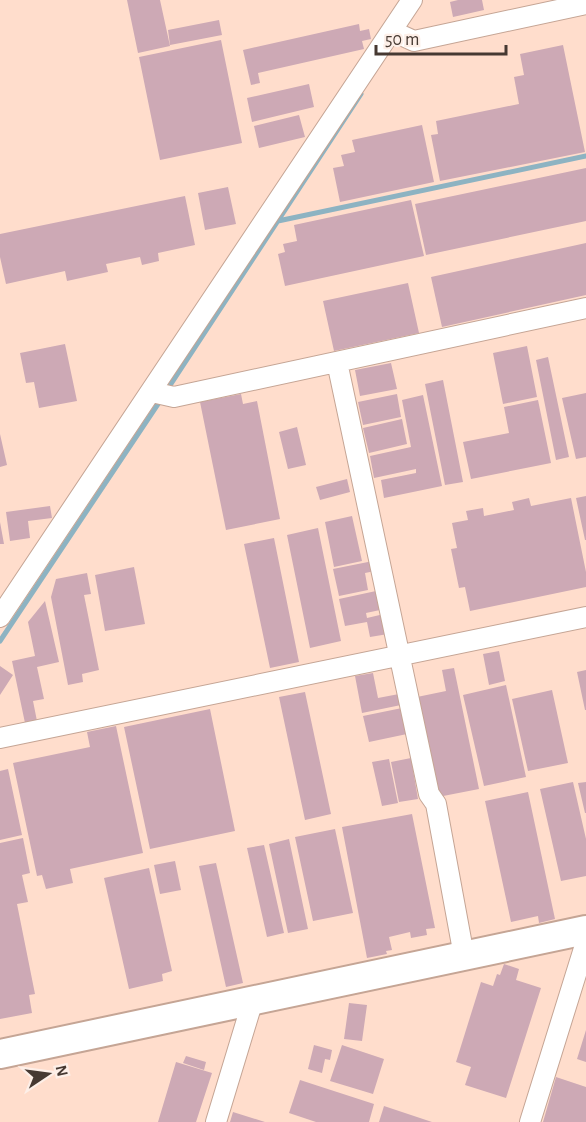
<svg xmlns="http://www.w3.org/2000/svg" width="586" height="1122" font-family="'Alegreya Sans',sans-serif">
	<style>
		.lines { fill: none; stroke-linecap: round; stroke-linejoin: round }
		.stream { stroke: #8db3c2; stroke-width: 5 }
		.building { fill: #cda9b5 }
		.street-casing { stroke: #c5a595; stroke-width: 22 }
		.secondary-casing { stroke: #c5a595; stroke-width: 32 }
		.street { stroke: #fff; stroke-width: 20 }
		.secondary { stroke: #fff; stroke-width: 28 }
	</style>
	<rect width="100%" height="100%" fill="#fdc"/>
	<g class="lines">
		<path class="stream" d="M278,221L586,156
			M167,390L361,94
			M0,641L162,398"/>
	</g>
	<path class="building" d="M127,0H160L170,46L138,53Z
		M458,0H482L484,10L453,17L450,2Z
		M219,20L222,35L170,45L168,30Z
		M359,24L360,31L369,29L371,39L362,41L364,49L258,73L260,83L251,85L243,50Z
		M221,40L242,143L160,160L139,57Z
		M563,45L585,152L440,181L431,135L438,134L436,121L519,104L514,77L524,75L520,54Z
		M309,84L314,107L252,122L247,98Z
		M299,115L305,137L259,148L254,126Z
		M422,125L434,182L340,202L333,168L344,166L341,155L355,152L352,140Z
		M586,168V221L426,255L415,204Z
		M228,187L236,224L205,230L198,193Z
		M185,196L195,245L158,253L159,261L142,265L140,257L106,264L108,272L67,281L65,271L6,284L0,257V234Z
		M411,200L424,256L285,286L278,254L285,252L283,244L297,241L294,225Z
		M586,243V295L442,327L431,277Z
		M408,283L419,333L334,351L323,301Z
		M65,344L77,401L39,408L34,382L26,383L20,353Z
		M527,346L537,397L503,404L493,353Z
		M548,357L569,457L556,460L536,360Z
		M391,363L397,389L360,396L355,370Z
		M443,380L463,482L445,485L425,384Z
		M586,393V457L576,459L562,398Z
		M241,394L243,404L257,401L280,519L226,530L200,402Z
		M397,394L401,417L363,425L358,402Z
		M423,395L442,486L384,498L381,480L416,473V469L374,478L370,456L411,447L402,400Z
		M538,400L551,463L471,479L463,442L509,433L504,407Z
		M402,419L407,444L369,453L363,428Z
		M297,427L306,465L288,469L279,432Z
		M0,434L7,465L0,467Z
		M347,479L350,492L320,500L316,487Z
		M586,496V540H585L576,498Z
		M529,498L531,506L571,498L586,572V587L470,611L465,587L459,588L451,549L457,548L452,523L468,520L466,511L483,508L484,516L514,510L512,502Z
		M50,506L52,518L28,521L30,538L10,541L6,512Z
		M352,516L362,561L334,567L325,522Z
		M0,522L4,544H0Z
		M318,528L341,641L310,648L287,535Z
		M274,538L299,662L270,668L244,544Z
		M373,561L375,571L365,573L368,590L339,596L333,569Z
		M134,567L145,624L105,631L95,575Z
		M87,573L91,594L84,595L99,670L82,674L83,682L68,685L51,597L56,579Z
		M376,591L380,610L366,613L367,618L384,614L388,634L370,637L367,622L345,626L339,599Z
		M45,601L59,662L37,667L44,699L33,701L37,721L25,723L12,661L35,656L28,622Z
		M499,651L505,681L489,685L483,654Z
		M0,666L13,675L0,695Z
		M454,668L479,789L438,797L417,697L446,691L442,670Z
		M586,670V710H585L577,672Z
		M373,673L378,698L399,694L401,705L362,713L355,676Z
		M506,685L526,777L484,786L463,695Z
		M552,690L568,763L528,771L512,699Z
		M305,692L331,814L305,820L279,697Z
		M402,708L407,734L369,742L363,716Z
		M210,709L235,831L150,849L124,727Z
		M116,726L143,853L70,869L73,883L46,889L42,875L37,876L13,763L90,747L87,732Z
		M411,758L418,799L399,802L391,762Z
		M389,759L398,803L382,806L372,762Z
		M8,769L22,835L0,840V771Z
		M573,782L586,839V876L561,881L540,789Z
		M586,782V813H585L578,783Z
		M528,792L555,919L539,923L538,916L511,922L485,801Z
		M412,814L435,928L426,929L427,935L411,938L410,932L389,937L392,950L386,951L387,954L367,958L342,827Z
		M335,829L353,913L313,921L295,837Z
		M23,838L30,873L22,875L28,902L17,904L35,994L29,995L32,1013L0,1019V843Z
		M289,839L308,929L288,933L269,844Z
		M264,845L284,933L267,937L247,848Z
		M175,861L181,890L160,894L154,865Z
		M216,863L243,983L226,987L199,866Z
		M149,868L172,971L162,974L163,981L129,989L104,878Z
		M504,964L519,969L516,980L541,988L506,1098L465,1085L471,1067L456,1062L481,982L493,986L497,974L500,975Z
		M349,1003L367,1005L362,1041L344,1039Z
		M586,1030V1062L577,1059Z
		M314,1045L332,1050L330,1060L325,1059L322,1073L308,1069Z
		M342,1045L384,1059L373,1094L330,1081Z
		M186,1056L206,1062L204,1070L183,1063Z
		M176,1062L212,1073L196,1122H158Z
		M556,1077L586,1087V1122H543Z
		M300,1080L374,1104L369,1122H316L289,1113Z
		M384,1106L432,1122H379Z
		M233,1112L265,1122H230Z"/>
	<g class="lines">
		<defs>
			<path id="street" d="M392,31L414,41L586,4
				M337,362L429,794L436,804L464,956
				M152,392L174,397L586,308
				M0,617L412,0
				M0,738L586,617
				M216,1122L253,1000
				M530,1122L586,942"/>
			<path id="secondary" d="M0,1054L586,930"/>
		</defs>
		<use href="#street" class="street-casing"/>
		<use href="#secondary" class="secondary-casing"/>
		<use href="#street" class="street"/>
		<use href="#secondary" class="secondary"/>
	</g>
	<g transform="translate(48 1074) rotate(77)" stroke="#fdefe8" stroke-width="4.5" paint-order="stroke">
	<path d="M0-4.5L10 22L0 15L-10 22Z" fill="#463932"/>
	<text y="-9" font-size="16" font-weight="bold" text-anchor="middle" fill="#463932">N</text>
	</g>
	<path d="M376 45v9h130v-9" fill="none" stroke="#463932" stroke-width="3"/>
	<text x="385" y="45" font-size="18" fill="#463932" stroke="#fdefe8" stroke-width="4.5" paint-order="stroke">50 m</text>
</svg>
